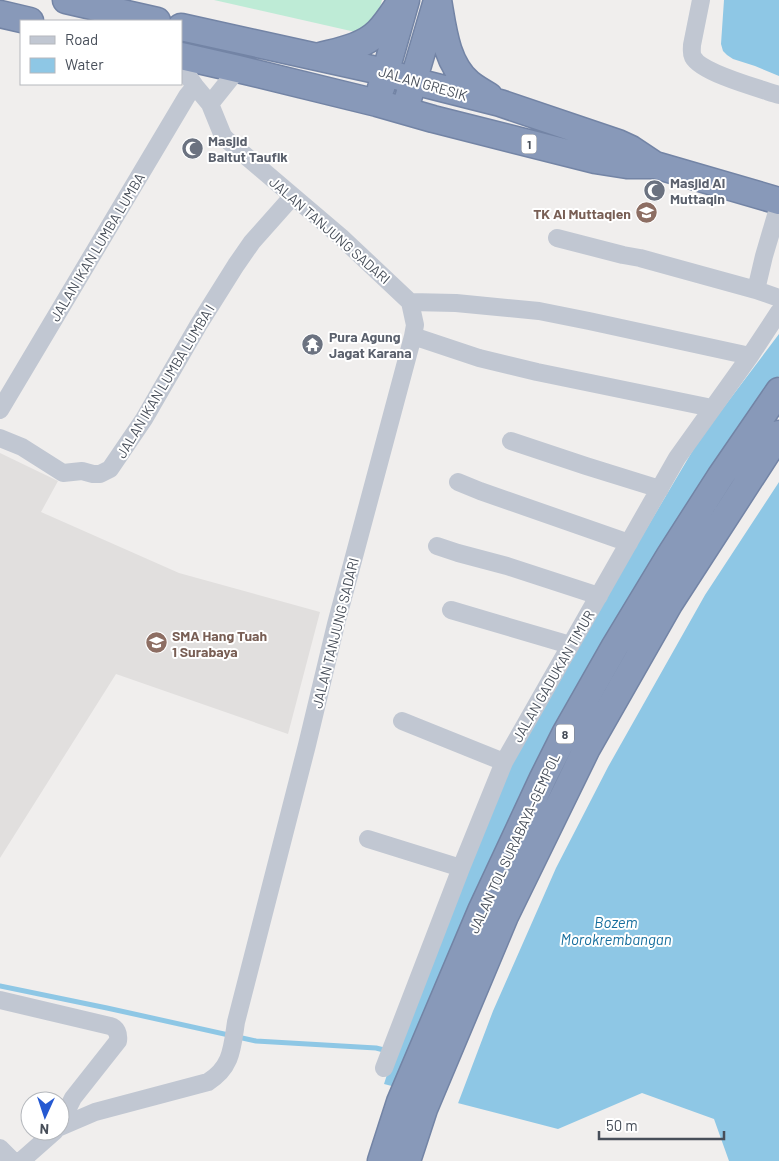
<svg xmlns="http://www.w3.org/2000/svg" width="779" height="1161" font-family="Barlow,sans-serif">
	<style>
		.education { fill: #e1dfde }
		.green { fill: #beebd6 }
		.water { fill: #8ec7e5 }
		.pier { fill: #f0eeed }
		.lines { fill: none; stroke-linecap: round; stroke-linejoin: round }
		.stream { stroke: #8ec7e5; stroke-width: 5 }
		.highway-casing { stroke: #7384a5; stroke-width: 29 }
		.minor { stroke: #c1c7d2; stroke-width: 18 }
		.highway { stroke: #8899b9; stroke-width: 26 }
		.labels { text-anchor: middle; dominant-baseline: central; stroke-width: 4; stroke-linejoin: round; paint-order: stroke }
		.shield { fill: #fff; stroke: #7e838b; stroke-width: 1 }
		.shield-label { font-size: 12px; font-weight: bold; fill: #474e59 }
		.street-label { font-size: 14px; fill: #474e59; stroke: #fff }
		.worship-label { font-size: 14px; font-weight: bold; fill: #5b616d; stroke: #fff; text-anchor: start }
		.education-label { font-size: 14px; font-weight: bold; fill: #785e54; stroke: #fff; text-anchor: end }
		.water-label { font-size: 15px; font-style: italic; fill: #166e9d; stroke: #fff }
	</style>
	<rect width="100%" height="100%" fill="#f0eeed"/>
	<path class="education" d="M0,453L58,481L41,512L179,573L320,612L288,734L116,674L0,858Z"/>
	<path class="green" d="M214,0H382L373,36Z"/>
	<path class="water" d="M724,0H779V76L755,66L733,59L727,55L723,51L721,44Z
		M779,334V1161H729L714,1119L642,1093L558,1129L384,1084L394,1053L504,769L699,440Z"/>
	<path class="pier" d="M779,376V482L705,595L608,767L556,868L493,1011L457,1106L423,1097L437,988L751,415Z"/>
	<g class="lines">
		<path class="stream" d="M0,986L107,1008L256,1041L376,1048L388,1051"/>
		<defs>
			<path id="highway" d="M66,0L157,21
				M438,0C443,29 446,63 469,83C475,88 482,92 489,96
				M0,14L30,21
				M181,27L385,72L413,81L500,103L618,143L631,149L655,165
				M181,56L238,69L377,103L433,119L595,160L627,165H655L779,201
				M320,56C339,51 363,47 378,32C386,24 393,13 399,4
				M381,88L406,0
				M408,99L436,4
				M381,1161L400,1102L481,911L543,778L565,734L615,646L670,555L720,477L779,391
				M407,1161L424,1109L505,916L587,748L669,604L779,434"/>
		</defs>
		<use href="#highway" class="highway-casing"/>
		<path class="minor" d="M701,0L692,45C692,49 691,53 693,57C701,73 761,89 779,95
			M210,104L238,69
			M557,238L623,255L640,258L756,290L779,298
			M756,290L764,256L779,205
			M410,302L456,303L539,311L589,321L750,356
			M413,336L479,358L537,372L712,408
			M0,410L187,96L195,86
			M0,438L22,447L63,473L82,471L93,474H100L110,469L144,419L199,324L236,265L252,242L292,197
			M511,441L586,466L660,489
			M458,482L480,491L629,543
			M437,546L458,553L507,566L599,596
			M451,610L570,645
			M402,721L504,762
			M368,839L461,868
			M0,1000L110,1026C117,1028 119,1034 118,1041L73,1098L60,1124
			M384,1068L461,868L504,762L677,458L750,356L779,312
			M60,1127L95,1112L208,1082C232,1067 232,1048 236,1022L307,745L336,624L413,336L415,325L410,302L341,237L227,140L223,136L210,104L195,86L181,66
			M0,1148L13,1161
			M21,1161L55,1131"/>
		<use href="#highway" class="highway"/>
	</g>
	<defs>
		<symbol id="mosque-disc" viewBox="-11 -11 22 22"><circle r="9.5" fill="#6b7280" stroke="#fff"/><path d="M3.5-4.9A6 6 0 1 0 3.5 4.9A5 5 0 1 1 3.5-4.9Z" fill="#fff"/></symbol>
		<symbol id="school-disc" viewBox="-11 -11 22 22"><circle r="9.5" fill="#8d6e63" stroke="#fff"/><path d="M0-5L7-2L0 1L-7-2ZM-4 1L0 2.5L4 1V4Q0 6-4 4Z" fill="#fff"/></symbol>
		<symbol id="temple-disc" viewBox="-11 -11 22 22"><circle r="9.5" fill="#6b7280" stroke="#fff"/><path d="M0-6L5-2H3V0L6.5 2.5H4V6H1.5V3h-3V6H-4V2.5H-6.5L-3 0V-2H-5Z" fill="#fff"/></symbol>
	</defs>
	<g fill-rule="evenodd">
		<use href="#mosque-disc" x="180" y="136" width="25" height="25"/>
		<use href="#mosque-disc" x="642" y="178" width="25" height="25"/>
		<use href="#school-disc" x="634" y="200" width="25" height="25"/>
		<use href="#temple-disc" x="300" y="332" width="25" height="25"/>
		<use href="#school-disc" x="144" y="630" width="25" height="25"/>
	</g>
	<g class="labels">
		<g class="shield">
			<rect x="521.5" y="134.5" width="15" height="19" rx="4"/>
			<rect x="556" y="724.5" width="18" height="19" rx="4"/>
		</g>
		<g class="shield-label">
			<text x="529" y="144">1</text>
			<text x="565" y="734">8</text>
		</g>
		<g class="street-label">
			<text transform="translate(423 83) rotate(16)">JALAN GRESIK</text>
			<text transform="translate(330 230) rotate(41)">JALAN TANJUNG SADARI</text>
			<text transform="translate(97 247) rotate(-59)">JALAN IKAN LUMBA LUMBA</text>
			<text transform="translate(165 381) rotate(-59)">JALAN IKAN LUMBA LUMBA I</text>
			<text transform="translate(335 633) rotate(-76)">JALAN TANJUNG SADARI</text>
			<text transform="translate(553 676) rotate(-60)">JALAN GADUKAN TIMUR</text>
			<text transform="translate(514 843) rotate(-65)">JALAN TOL SURABAYA–GEMPOL</text>
		</g>
		<g class="worship-label">
			<text x="208" y="140">Masjid<tspan x="208" dy="16">Baitut Taufik</tspan></text>
			<text x="670" y="182">Masjid Al<tspan x="670" dy="16">Muttaqin</tspan></text>
			<text x="329" y="336">Pura Agung<tspan x="329" dy="16">Jagat Karana</tspan></text>
		</g>
		<g class="education-label">
			<text x="631" y="213">TK Al Muttaqien</text>
			<text x="172" y="635" text-anchor="start">SMA Hang Tuah<tspan x="172" dy="16">1 Surabaya</tspan></text>
		</g>
		<g class="water-label">
			<text x="616" y="922">Bozem<tspan x="616" dy="17">Morokrembangan</tspan></text>
		</g>
	</g>
	<rect x="20" y="20" width="162" height="65" fill="#ffffff" stroke="#b5b8bd"/>
	<rect x="30" y="36" width="25" height="8" fill="#c1c7d2" stroke="#b5b8bd"/>
	<text x="65" y="45" font-size="15" fill="#474e59">Road</text>
	<rect x="30" y="58" width="25" height="15" fill="#8ec7e5" stroke="#b5b8bd"/>
	<text x="65" y="70" font-size="15" fill="#474e59">Water</text>
	<g transform="translate(45 1116) rotate(183)"><circle r="24" fill="#ffffff" stroke="#b5b8bd"/>
	<path d="M0-4L9 19L0 12L-9 19Z" fill="#2559d2"/>
	<text y="-8" font-size="14" font-weight="bold" text-anchor="middle" fill="#474e59">N</text>
	</g>
	<path d="M599 1131v8h125v-8" fill="none" stroke="#474e59" stroke-width="2.5"/>
	<text x="606" y="1131" font-size="15" fill="#474e59" stroke="#ffffff" stroke-width="4" paint-order="stroke">50 m</text>
</svg>
